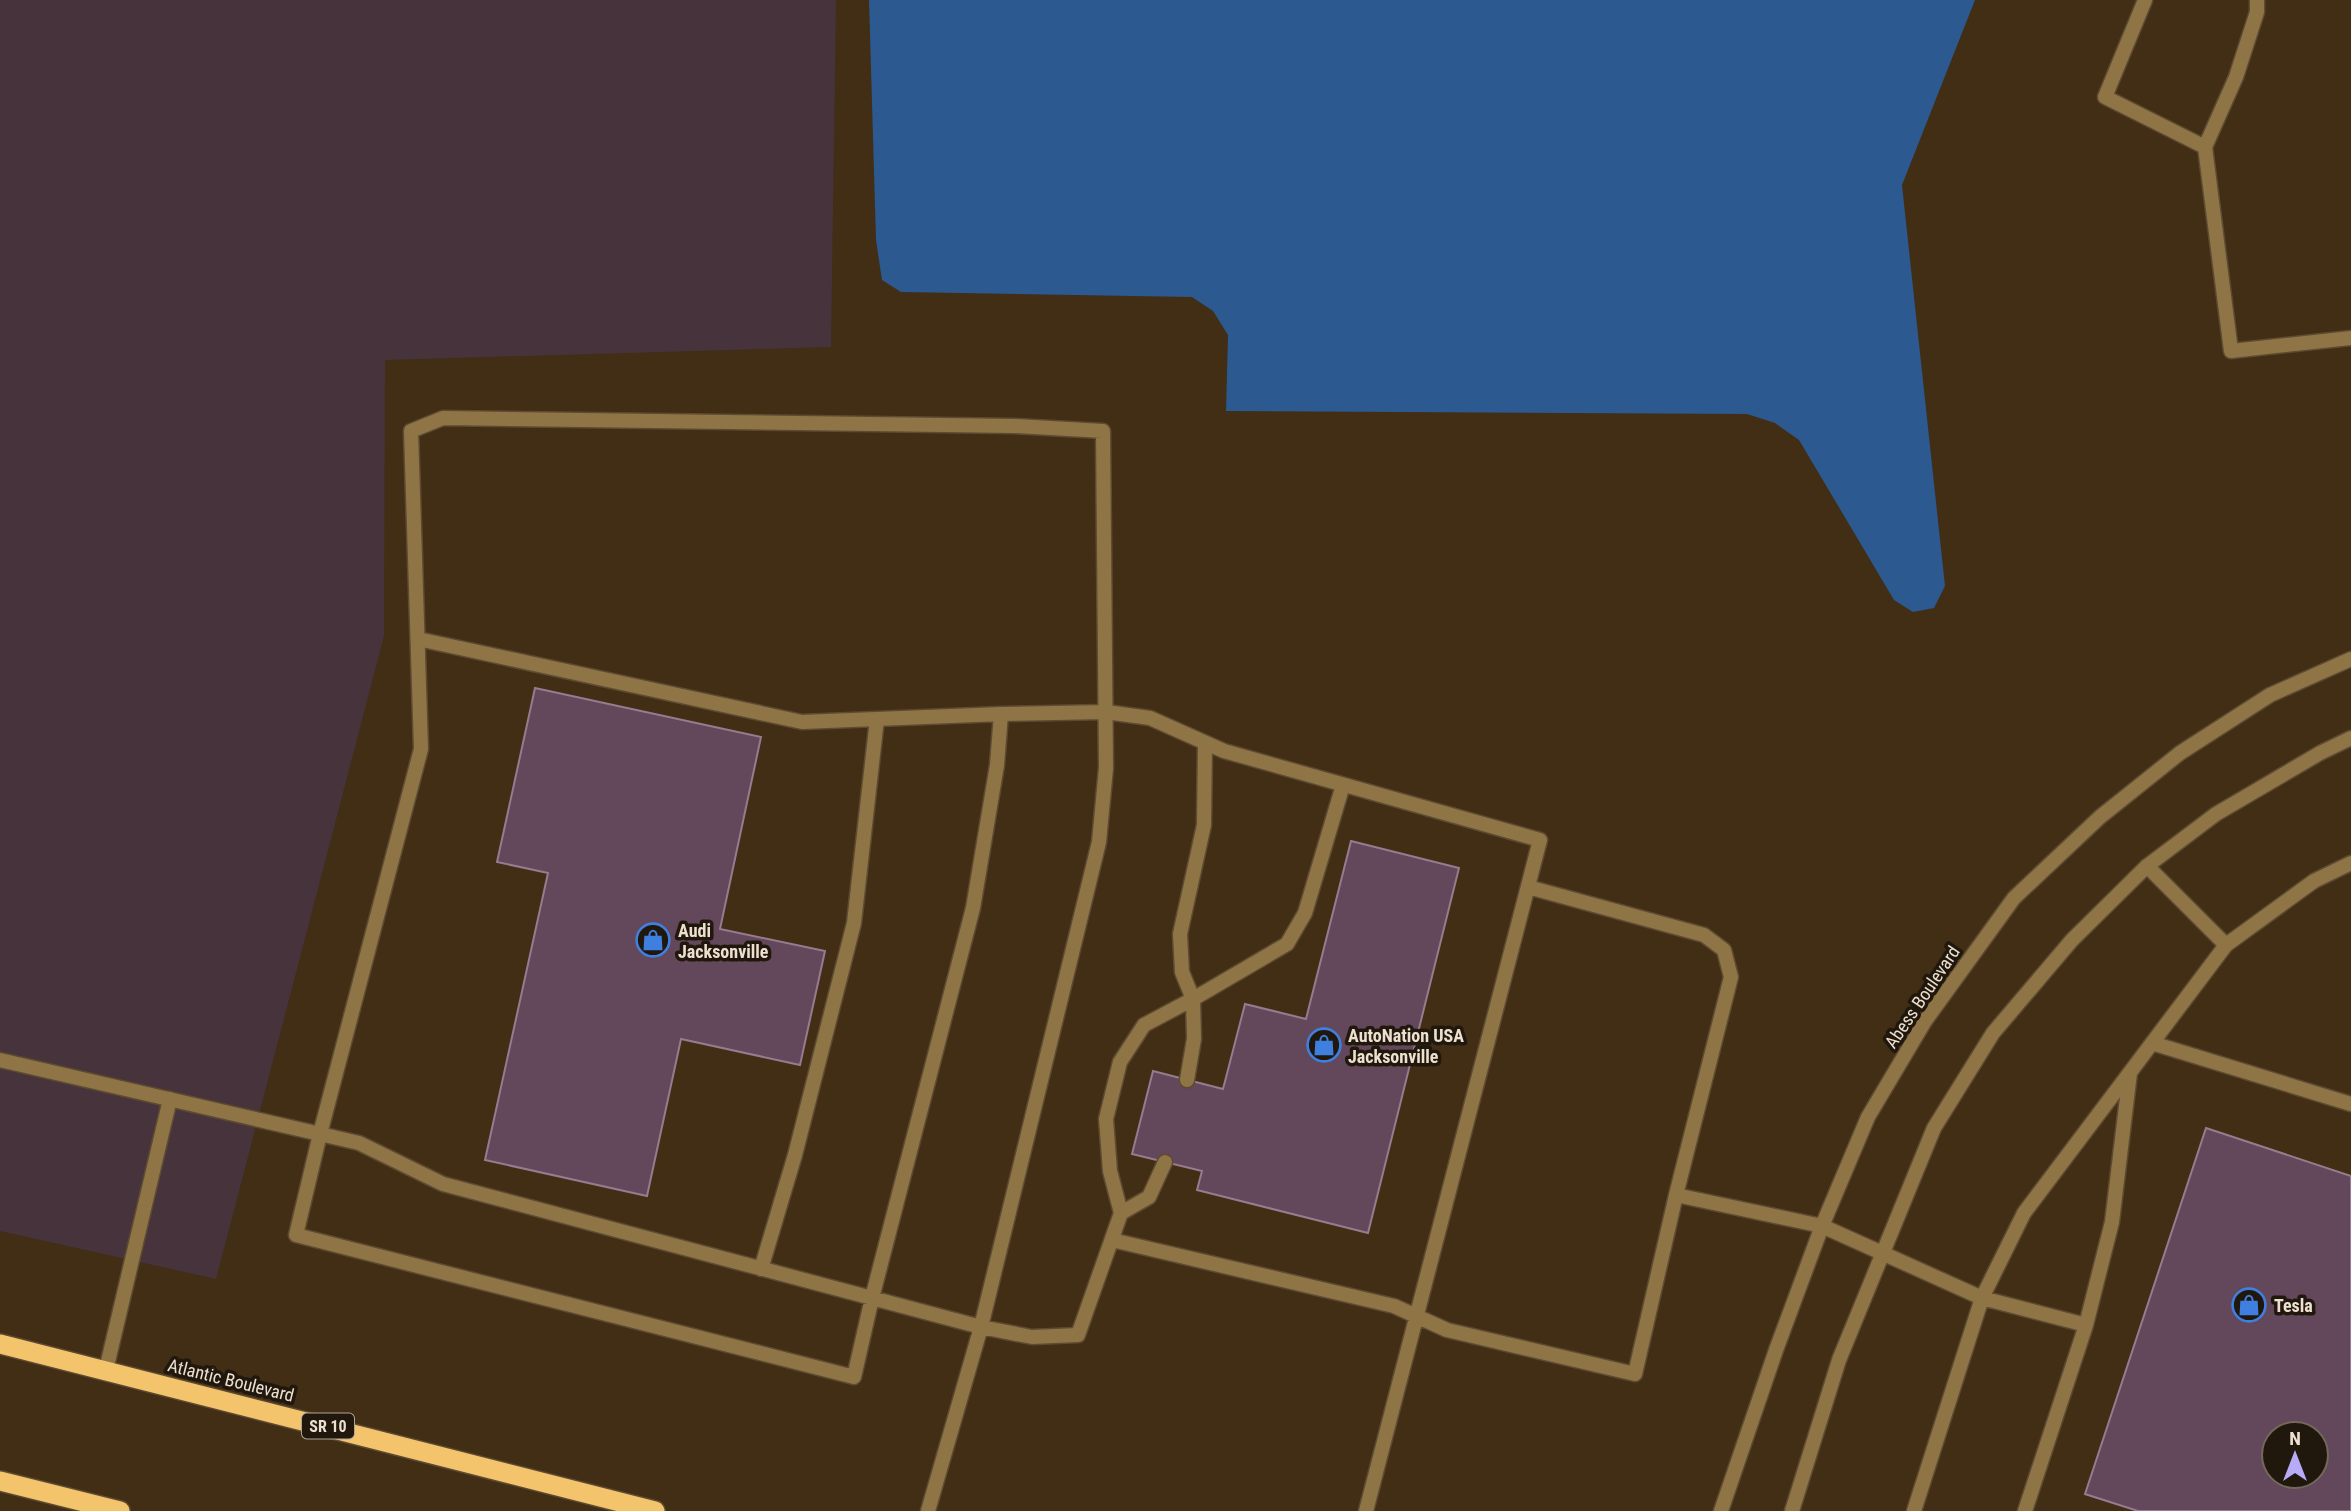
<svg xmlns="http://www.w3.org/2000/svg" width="2351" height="1511" font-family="'Roboto Condensed',sans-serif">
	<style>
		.commercial { fill: #47333b }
		.water { fill: #2b5990 }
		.building { fill: #63475b; stroke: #997a8f; stroke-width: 2; fill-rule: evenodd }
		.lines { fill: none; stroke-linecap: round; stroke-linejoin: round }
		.service-casing { stroke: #5d4a32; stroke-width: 17 }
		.minor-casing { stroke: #5d4a32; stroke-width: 17 }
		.trunk-casing { stroke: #5d4a32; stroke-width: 22 }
		.service { stroke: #8f7445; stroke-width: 14 }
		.minor { stroke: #8f7445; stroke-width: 14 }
		.trunk { stroke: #f4c46c; stroke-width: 19 }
		.labels { text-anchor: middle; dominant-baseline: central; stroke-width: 7; stroke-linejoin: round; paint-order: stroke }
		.shield { fill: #21180d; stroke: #b0a496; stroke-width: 2 }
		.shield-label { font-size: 16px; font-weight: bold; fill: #ede0d1 }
		.poi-label { font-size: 18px; font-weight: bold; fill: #ede0d1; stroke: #21180d; text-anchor: start }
		.street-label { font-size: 18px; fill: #ede0d1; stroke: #21180d }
	</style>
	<rect width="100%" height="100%" fill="#412e14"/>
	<path class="commercial" d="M0,0H836L831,347L385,360L384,636L216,1279L0,1231Z"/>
	<path class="water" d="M869,0H1975L1902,185L1945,586L1934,608L1913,612L1894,600L1799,440L1775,423L1747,414L1226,411L1228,335L1213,311L1192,297L901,292L882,280L876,240Z"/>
	<path class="building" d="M535,688L761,737L720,929L825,951L800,1065L681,1039L647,1196L485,1160L548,873L497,862Z
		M1351,841L1459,868L1368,1233L1197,1190L1202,1171L1132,1154L1153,1071L1223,1089L1245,1004L1306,1019Z
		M2206,1128L2351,1176V1511H2138L2085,1494ZM2274,1434H2316V1476H2274Z"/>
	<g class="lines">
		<defs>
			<path id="service" d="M1001,714L1106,712L1150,718L1224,751L1540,840L1366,1511
				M1205,743L1204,825L1180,934L1182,972L1193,999L1287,944L1305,913L1343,785
				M2147,866L2226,945
				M1528,887L1704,935L1724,950L1731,977L1676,1195
				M2152,1043L2351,1104
				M0,1060L359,1143L443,1184L981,1327L1099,842L1106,768L1103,431L1014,426L443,418L411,431L421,749L320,1134L296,1235L854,1377L872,1298L973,908L997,765L1001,714L802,722L418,639
				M1121,1213L1149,1197L1165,1162
				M1112,1240L1394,1306L1447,1330L1635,1374L1676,1195L1822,1226
				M1882,1253L1982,1298L2086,1325L2025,1511
				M761,1269L795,1155L854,923L877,719
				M2086,1325L2112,1222L2130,1073
				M106,1370L170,1099
				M928,1511L981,1327L1032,1337L1078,1335L1121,1213L1110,1171L1106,1119L1120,1062L1144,1025L1193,999L1194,1039L1187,1080
				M1914,1511L1982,1298L2024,1213L2226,945L2314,881L2351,863"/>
			<path id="minor" d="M2145,0L2105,97L2205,147
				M2257,0V12L2236,77L2205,147L2231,351L2351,338
				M1822,1226L1882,1253
				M1721,1511L1776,1350L1822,1226L1868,1117L1925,1021L2014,898L2100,817L2180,753L2270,695L2351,659
				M1792,1511L1839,1360L1934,1128L1993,1033L2072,940L2147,866L2216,814L2320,753L2351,738"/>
			<path id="trunk" d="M0,1344L655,1511
				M0,1481L120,1511"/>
		</defs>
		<use href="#service" class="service-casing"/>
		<use href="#minor" class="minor-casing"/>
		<use href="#trunk" class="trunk-casing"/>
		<use href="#service" class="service"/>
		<use href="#minor" class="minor"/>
		<use href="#trunk" class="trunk"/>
	</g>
	<defs>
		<symbol id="shop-ring" viewBox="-11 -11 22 22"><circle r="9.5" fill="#21180d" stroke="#3f7fe0" stroke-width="1.5"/><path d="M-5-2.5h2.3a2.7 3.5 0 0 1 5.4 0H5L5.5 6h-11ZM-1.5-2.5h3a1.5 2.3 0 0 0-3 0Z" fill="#3f7fe0"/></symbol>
	</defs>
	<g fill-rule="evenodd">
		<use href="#shop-ring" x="634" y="921" width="38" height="38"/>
		<use href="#shop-ring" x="1305" y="1026" width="38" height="38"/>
		<use href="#shop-ring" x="2230" y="1286" width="38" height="38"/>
	</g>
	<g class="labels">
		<rect class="shield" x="302" y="1413.5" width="52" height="25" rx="5"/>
		<g class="shield-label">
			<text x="328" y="1426">SR 10</text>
		</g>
		<g class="poi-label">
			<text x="678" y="930">Audi<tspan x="678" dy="21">Jacksonville</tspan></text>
			<text x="1348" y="1035">AutoNation USA<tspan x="1348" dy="21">Jacksonville</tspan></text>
			<text x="2274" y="1305">Tesla</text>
		</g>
		<g class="street-label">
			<text transform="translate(1922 997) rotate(-56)">Abess Boulevard</text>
			<text transform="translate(231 1380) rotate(14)">Atlantic Boulevard</text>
		</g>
	</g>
	<g transform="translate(2295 1455)"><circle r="33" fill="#21180d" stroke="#73685b" stroke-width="2"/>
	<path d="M0-5L12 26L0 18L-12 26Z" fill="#b7abf8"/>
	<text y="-10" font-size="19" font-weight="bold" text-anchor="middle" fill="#ede0d1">N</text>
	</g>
</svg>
